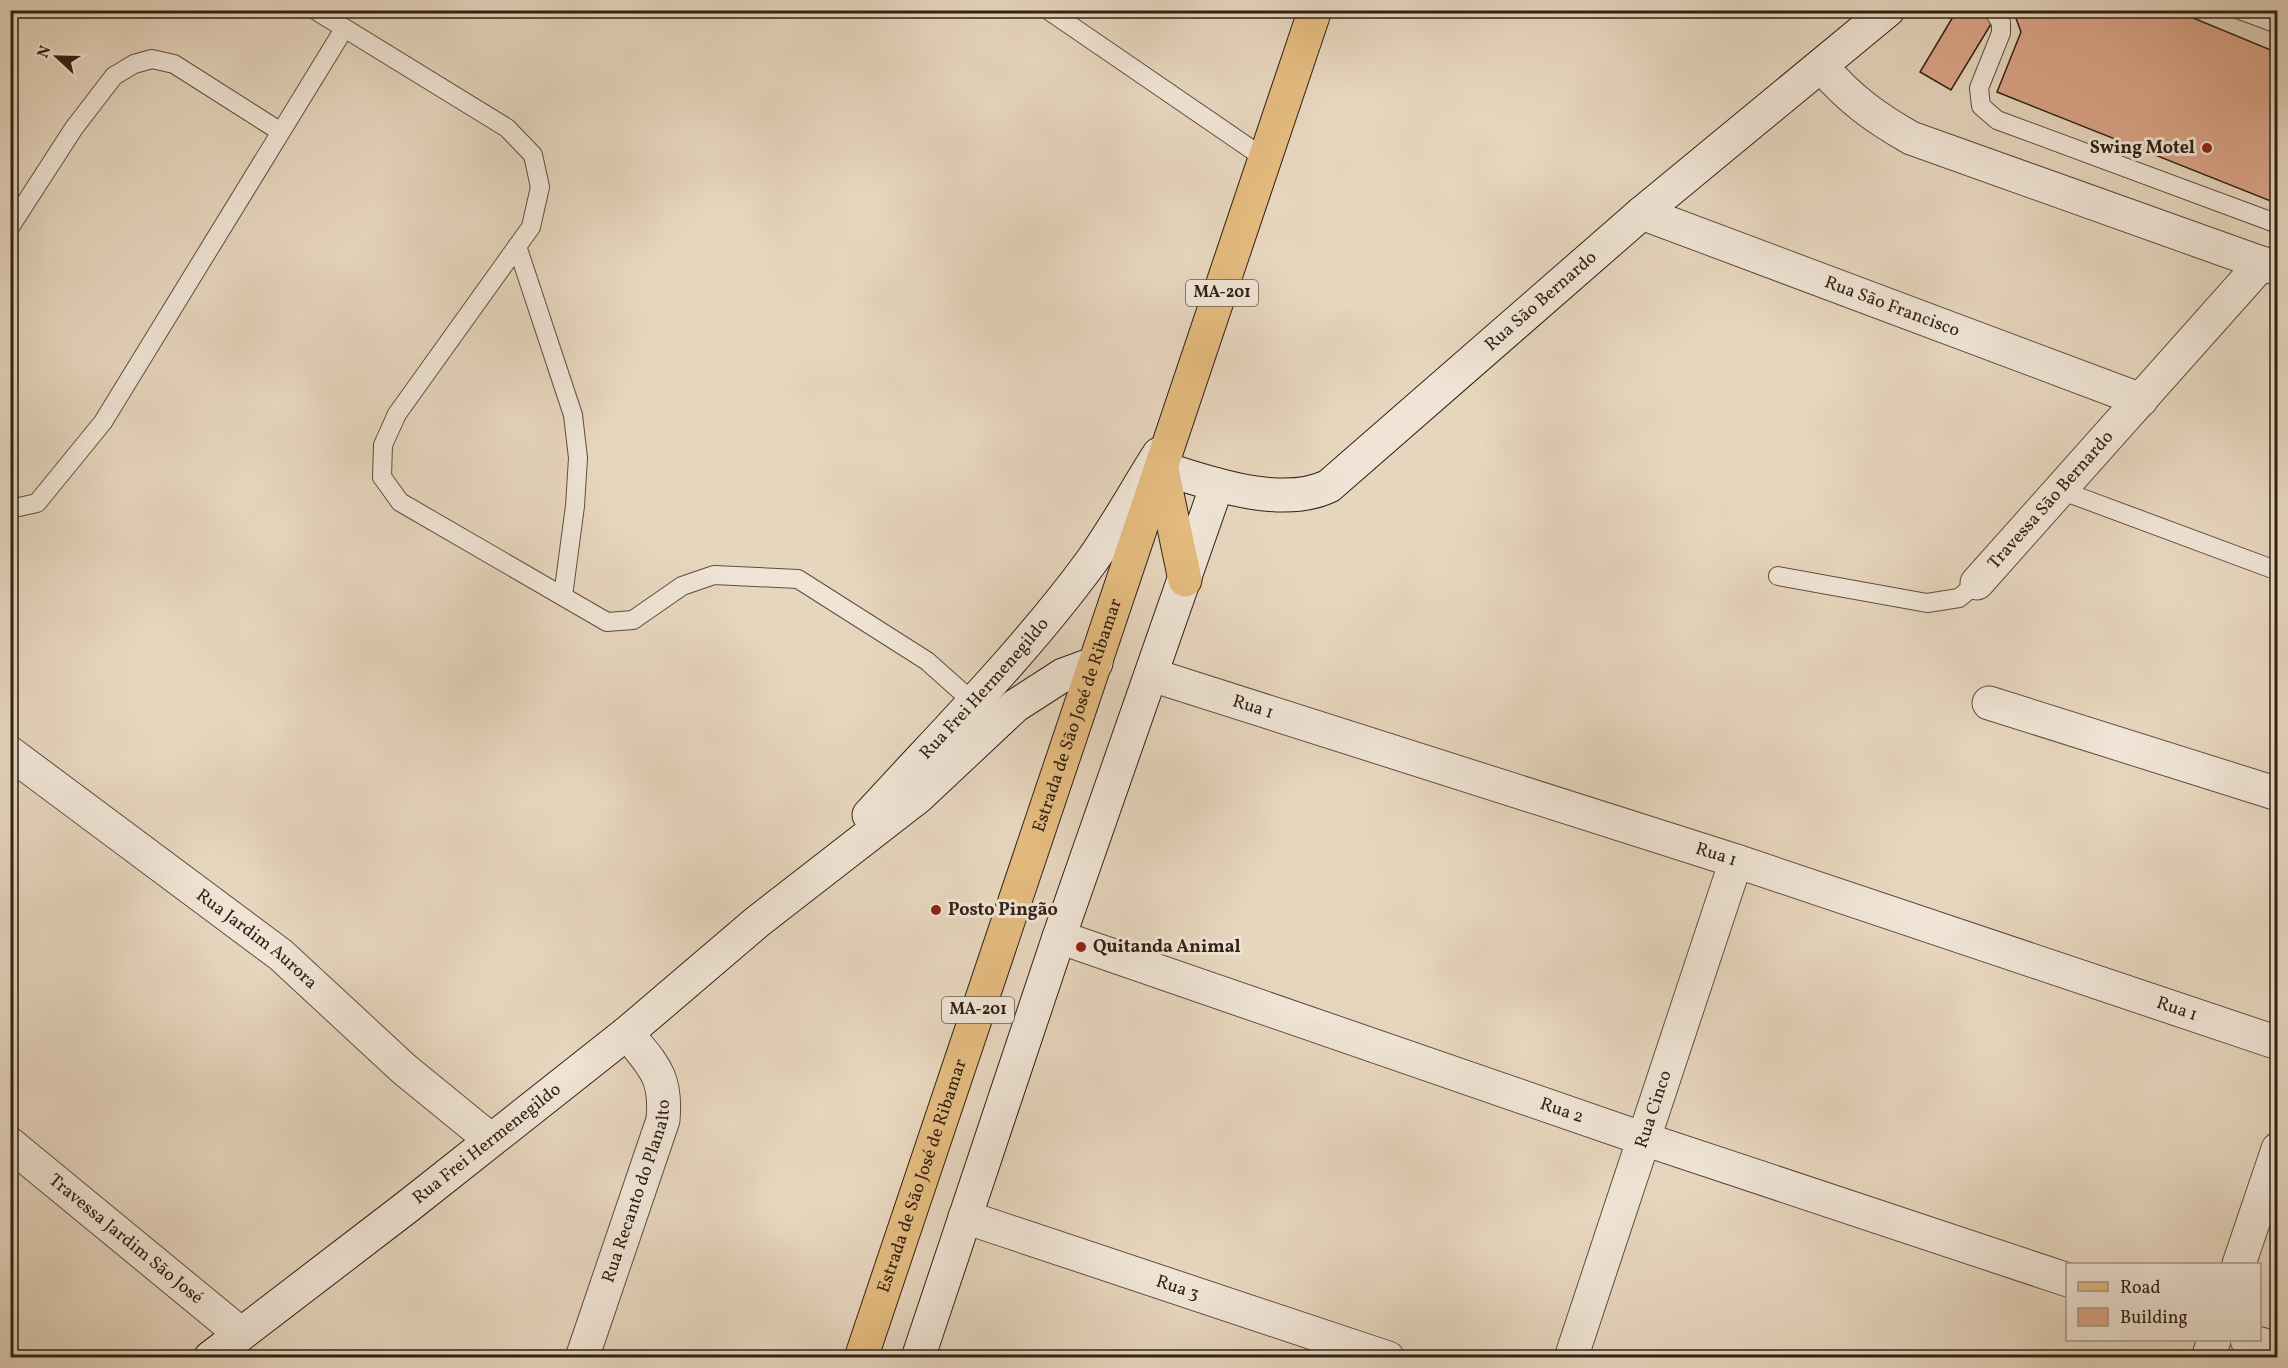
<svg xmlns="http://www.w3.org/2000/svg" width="2288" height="1368" font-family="Vollkorn,serif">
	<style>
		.building { fill: #dba588; stroke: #312114; stroke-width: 1.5 }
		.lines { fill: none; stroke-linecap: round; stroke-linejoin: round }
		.lane-casing { stroke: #5e4e3e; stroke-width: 20 }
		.street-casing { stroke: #5e4e3e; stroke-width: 35 }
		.secondary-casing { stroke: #312114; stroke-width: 35 }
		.primary-casing { stroke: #312114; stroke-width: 35 }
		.lane { stroke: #efe4d5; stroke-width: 18 }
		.street { stroke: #efe4d5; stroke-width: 33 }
		.secondary { stroke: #efe4d5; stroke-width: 33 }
		.primary { stroke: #e4bb7f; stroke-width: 33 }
		.poi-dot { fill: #8f2418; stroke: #efe4d5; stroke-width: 2 }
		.labels { text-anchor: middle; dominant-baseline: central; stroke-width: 6; stroke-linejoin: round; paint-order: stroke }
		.shield { fill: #efe4d5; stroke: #6a5c4e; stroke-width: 1.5 }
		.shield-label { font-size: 16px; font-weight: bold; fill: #312114 }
		.poi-label { font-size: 18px; font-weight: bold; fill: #312114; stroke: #efe4d5; text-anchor: start }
		.street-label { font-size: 18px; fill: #312114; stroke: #efe4d5 }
	</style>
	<rect width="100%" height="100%" fill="#e7d6be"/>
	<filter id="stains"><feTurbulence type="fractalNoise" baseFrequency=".00333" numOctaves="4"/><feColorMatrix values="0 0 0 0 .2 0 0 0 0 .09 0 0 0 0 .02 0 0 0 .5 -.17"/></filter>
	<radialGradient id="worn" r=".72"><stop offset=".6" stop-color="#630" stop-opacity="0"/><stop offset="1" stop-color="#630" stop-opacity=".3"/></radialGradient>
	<path class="building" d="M1957,10H2004L1991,24L1951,90L1920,72Z
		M2013,10H2174L2278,53V204L1997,92L2021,32Z"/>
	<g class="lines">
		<defs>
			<path id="lane" d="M315,10L507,128L533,155L540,187L531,227L397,414L383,445L382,477L400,502L607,622L633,620L682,586L714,575L798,579L927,661L973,702
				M1048,10L1267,160
				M1993,10L2001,23V33L1979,88L1981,106L1997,120L2278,224
				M2240,10L2278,24
				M10,227L74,128L114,76L134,64L152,59L174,64L281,132
				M517,246L573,415L578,458L575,506L563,596
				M2060,490L2278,571
				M10,509L37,503L103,422L344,29
				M1778,576L1927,603L1959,598L1977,583"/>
			<g id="street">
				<path d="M1822,67C1850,99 1874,117 1911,138L2278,269"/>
				<path id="s1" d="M1642,213L2141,400"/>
				<path id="s2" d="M1977,583L2262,263"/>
				<path id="s3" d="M1152,675L1736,861L2278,1043"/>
				<path d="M1989,703L2278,794"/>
				<path id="s4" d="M10,753L281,955L404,1069L491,1140"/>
				<path id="s5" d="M1059,937L1644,1139L2068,1280"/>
				<path id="s6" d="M10,1144L241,1334"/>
				<path id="s7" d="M965,1217L1388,1358"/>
				<path d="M2239,1264L2278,1149"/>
				<path d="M2247,1340L2278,1349"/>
				<path id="s8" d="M582,1358L663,1120C667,1075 653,1066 627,1033"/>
				<path id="s9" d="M1571,1358L1736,861"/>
				<path d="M2208,1358L2214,1340"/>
			</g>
			<g id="secondary">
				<path id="s10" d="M1162,468C1209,483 1282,509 1329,486L1642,213L1888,10"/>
				<path id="s11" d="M869,815C944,733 1025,652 1091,562C1116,527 1136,490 1159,454"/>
				<path id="s12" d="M210,1358L407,1207L627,1033L757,922L918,797L1015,706L1063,675L1096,663"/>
				<path d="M918,1358L1059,937L1217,485"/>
			</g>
			<g id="primary">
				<path d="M1162,470L1185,580"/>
				<path id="s13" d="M861,1358L1315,10"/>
			</g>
		</defs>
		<use href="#lane" class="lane-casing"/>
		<use href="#street" class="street-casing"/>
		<use href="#secondary" class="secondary-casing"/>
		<use href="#primary" class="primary-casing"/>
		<use href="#lane" class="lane"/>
		<use href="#street" class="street"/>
		<use href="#secondary" class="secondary"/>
		<use href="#primary" class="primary"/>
	</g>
	<g class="poi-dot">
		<circle cx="2207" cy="148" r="6"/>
		<circle cx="936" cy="910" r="6"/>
		<circle cx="1081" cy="947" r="6"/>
	</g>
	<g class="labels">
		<g class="shield">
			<rect x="1186" y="280" width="72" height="26" rx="4.5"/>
			<rect x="942" y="997" width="72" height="26" rx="4.5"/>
		</g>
		<g class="shield-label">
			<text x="1222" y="293">MA-201</text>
			<text x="978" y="1010">MA-201</text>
		</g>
		<g class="poi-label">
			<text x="2195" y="148" text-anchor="end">Swing Motel</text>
			<text x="948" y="910">Posto Pingão</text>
			<text x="1093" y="947">Quitanda Animal</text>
		</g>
		<g class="street-label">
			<text stroke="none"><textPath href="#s10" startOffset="453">Rua São Bernardo</textPath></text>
			<text stroke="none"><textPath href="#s1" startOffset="267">Rua São Francisco</textPath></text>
			<text stroke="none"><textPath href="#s2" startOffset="111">Travessa São Bernardo</textPath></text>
			<text stroke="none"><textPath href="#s11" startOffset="171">Rua Frei Hermenegildo</textPath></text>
			<text stroke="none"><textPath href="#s3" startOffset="106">Rua 1</textPath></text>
			<text stroke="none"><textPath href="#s13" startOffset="678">Estrada de São José de Ribamar</textPath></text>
			<text stroke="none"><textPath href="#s3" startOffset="592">Rua 1</textPath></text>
			<text stroke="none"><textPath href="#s4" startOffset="309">Rua Jardim Aurora</textPath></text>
			<text stroke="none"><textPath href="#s3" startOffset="1078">Rua 1</textPath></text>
			<text stroke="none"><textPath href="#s9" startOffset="262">Rua Cinco</textPath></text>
			<text stroke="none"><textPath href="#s5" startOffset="532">Rua 2</textPath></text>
			<text stroke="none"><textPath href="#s12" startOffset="350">Rua Frei Hermenegildo</textPath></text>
			<text stroke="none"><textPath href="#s13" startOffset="192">Estrada de São José de Ribamar</textPath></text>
			<text stroke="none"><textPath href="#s8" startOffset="176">Rua Recanto do Planalto</textPath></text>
			<text stroke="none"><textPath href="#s6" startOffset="150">Travessa Jardim São José</textPath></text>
			<text stroke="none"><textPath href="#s7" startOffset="224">Rua 3</textPath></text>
		</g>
	</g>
	<rect width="2288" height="1368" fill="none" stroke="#e7d6be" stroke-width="36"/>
	<rect x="12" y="12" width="2264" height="1344" fill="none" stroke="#312114" stroke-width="3"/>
	<rect x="18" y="18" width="2252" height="1332" fill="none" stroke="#312114" stroke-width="1.5"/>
	<rect x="2066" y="1263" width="195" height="78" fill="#efe4d5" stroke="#a39688" stroke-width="1.5"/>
	<rect x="2078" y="1282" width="30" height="9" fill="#e4bb7f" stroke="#a39688" stroke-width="1.5"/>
	<text x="2120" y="1293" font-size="18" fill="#312114">Road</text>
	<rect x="2078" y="1308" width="30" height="18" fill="#dba588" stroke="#a39688" stroke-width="1.5"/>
	<text x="2120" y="1323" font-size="18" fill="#312114">Building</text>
	<g transform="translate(57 57) rotate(292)" stroke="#efe4d5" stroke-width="4.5" paint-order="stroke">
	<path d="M0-4.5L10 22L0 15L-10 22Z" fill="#312114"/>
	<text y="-9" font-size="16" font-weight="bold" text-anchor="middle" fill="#312114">N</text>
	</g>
	<rect width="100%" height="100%" filter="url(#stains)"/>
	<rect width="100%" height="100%" fill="url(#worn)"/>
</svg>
